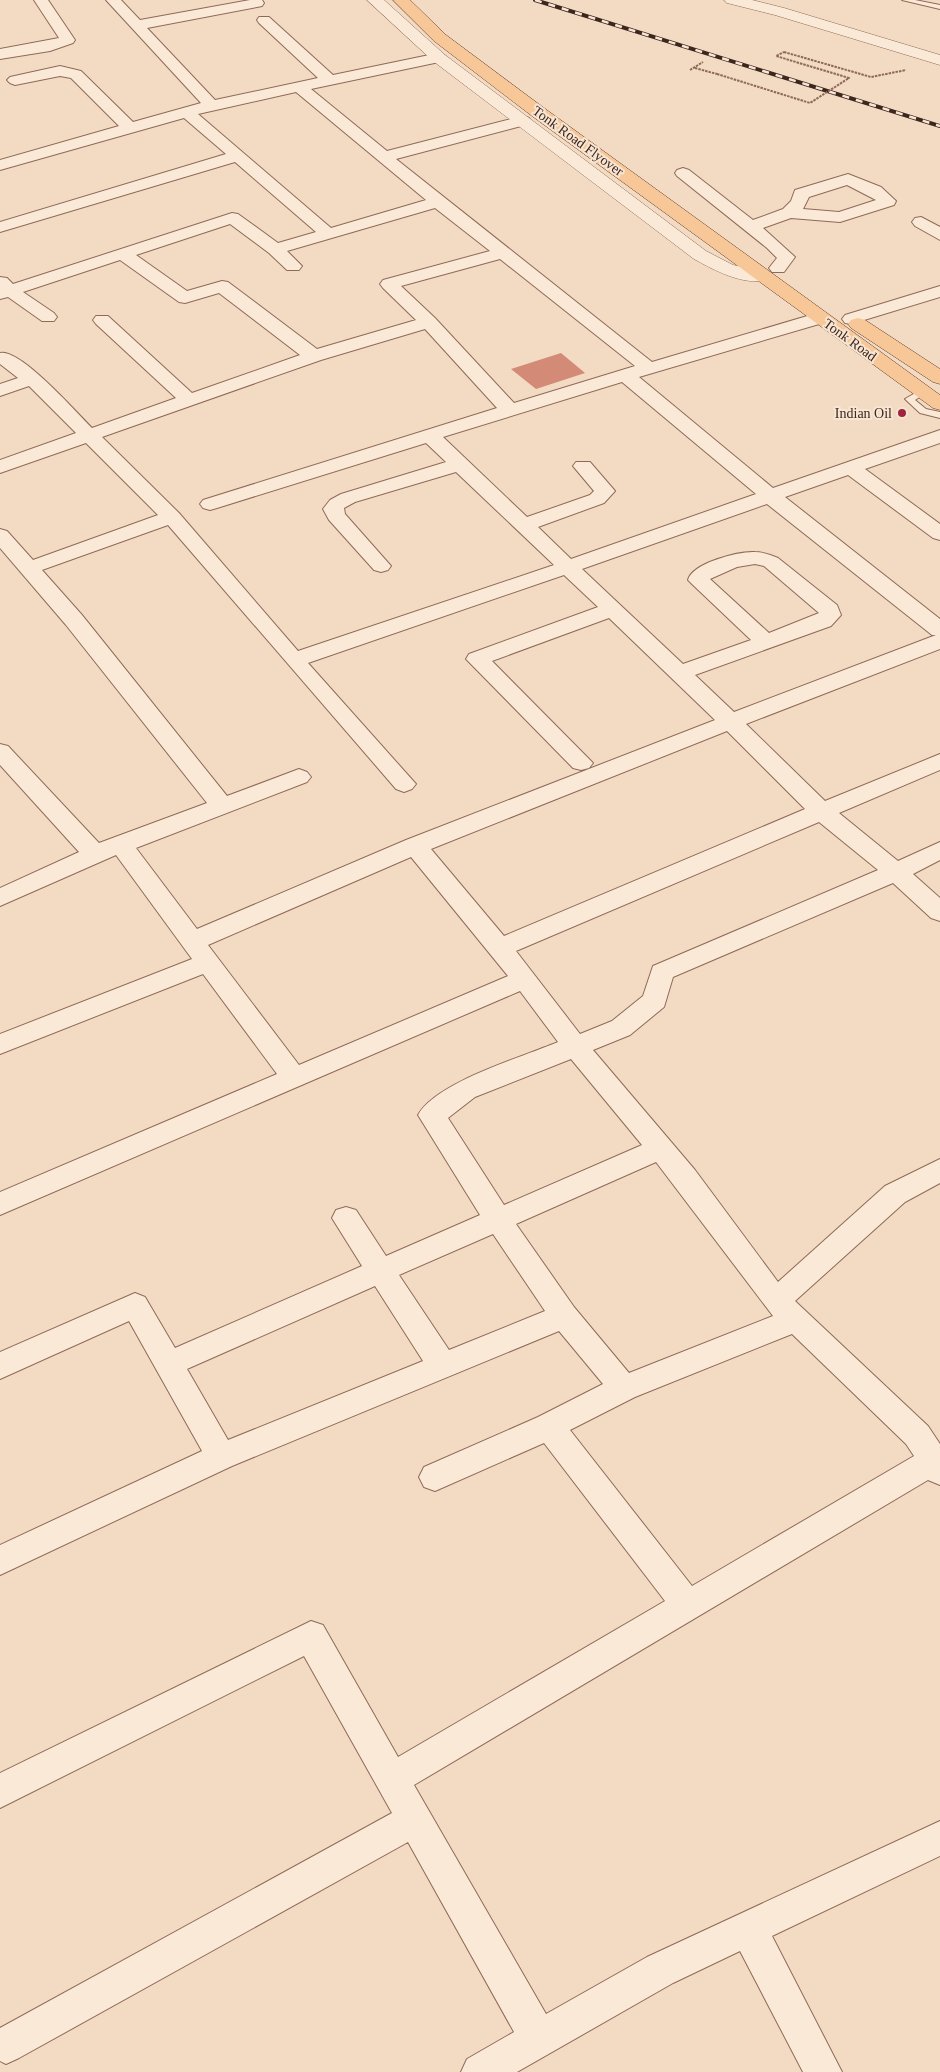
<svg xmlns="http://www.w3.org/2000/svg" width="940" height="2072" font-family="Georgia,serif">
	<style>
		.building { fill: #d38a76 }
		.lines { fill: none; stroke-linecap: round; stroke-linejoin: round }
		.service-casing { stroke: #8e6a58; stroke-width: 2 }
		.minor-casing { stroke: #8e6a58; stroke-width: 2 }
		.tertiary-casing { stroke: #8e6a58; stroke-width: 1 }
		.primary-casing { stroke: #5b392d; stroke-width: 1 }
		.path { stroke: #8e6a58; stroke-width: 2; stroke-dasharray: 2.5 1; stroke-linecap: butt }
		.service { fill: #fbe9d7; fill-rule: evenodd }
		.minor { fill: #fbe9d7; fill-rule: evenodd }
		.tertiary { fill: #fbe9d7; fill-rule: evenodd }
		.primary { fill: #f7c798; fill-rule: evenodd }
		.rail-casing { stroke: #3c261d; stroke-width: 4 }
		.rail { stroke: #f8e6d3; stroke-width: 2.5; stroke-dasharray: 7; stroke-linecap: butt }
		.path-bridge { stroke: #8e6a58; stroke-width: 2; stroke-dasharray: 2.5 1; stroke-linecap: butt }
		.poi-dot { fill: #a2233e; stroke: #f8e6d3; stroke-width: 2 }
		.labels { text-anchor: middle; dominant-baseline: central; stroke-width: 4; stroke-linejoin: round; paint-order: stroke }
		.far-street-label { font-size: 14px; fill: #3c261d; stroke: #f8e6d3 }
		.far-poi-label { font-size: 14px; fill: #3c261d; stroke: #f8e6d3; text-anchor: end }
	</style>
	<rect width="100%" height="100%" fill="#f2dac3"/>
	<path class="building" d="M561,353L585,373L536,389L511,369Z"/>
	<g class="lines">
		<defs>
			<path id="service" d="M902,0H915L940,5V9Z
				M922,389L927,392L915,400L926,409L940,412V418L920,413L905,399Z"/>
			<path id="minor" d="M34,0H48L75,40L73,43L50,51L0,59V49L59,38Z
				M106,0H121L140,20L250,0H262L264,3L262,6L257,7L147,28L215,100L318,78L259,23L257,20L259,17H269L333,75L439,53L444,55L447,58L444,61L311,89L387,151L523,116L529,118L531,121L529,124L396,159L652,362L814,314H826L829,318L826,322L639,377L773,488L940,430V443L865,469L940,524V540L933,538L848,475L785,497L940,619V649L746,724L825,801L940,754V770L839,813L898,861L940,842V860L913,874L940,898V921L931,918L893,883L673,977L664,1007L630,1035L593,1050L695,1170L778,1282L885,1186L940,1159V1183L905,1202L795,1301L928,1426L940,1444V1485L928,1480L414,1785L546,2014L647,1957L940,1821V1856L772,1936L842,2072H803L740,1951L673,1983L517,2072H461L467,2059L514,2032L408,1842L19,2058L6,2064L0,2061V2028L392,1813L304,1656L0,1808V1773L311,1621L323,1625L398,1757L665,1601L544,1443L435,1491L424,1487L419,1477L424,1467L538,1417L603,1384L559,1331L232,1466L0,1575V1545L202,1451L129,1321L0,1379V1352L135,1293L145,1297L175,1348L362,1266L332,1218L336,1210L346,1207L356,1210L386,1256L480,1215L418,1115C436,1082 523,1057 558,1042L520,991L0,1215V1192L277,1074L203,974L0,1054V1034L192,959L116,855L0,906V888L79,852L0,765V744L8,746L99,843L207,803L66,625L0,548V529L7,531L33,560L158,515L86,443L0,473V460L76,433L29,386L0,396V384L18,378L0,364V353C20,348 77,413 92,428L176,398L96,324L93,320L96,316H108L192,393L300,355L219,293L185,303L179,302L120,260L23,292L54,313L57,317L54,321H42L8,297L0,299V277L7,278L13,284L232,213L238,214L278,243L316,232L235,162L0,232V222L226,154L184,118L0,170V160L119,126L71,78L60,76L15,85L10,83L7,80L10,77L60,66L81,71L133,122L201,103ZM296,92L426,200L331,228L198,114ZM435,208L490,251L383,280L380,284L383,288L416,320L317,349L228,282L222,281L187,291L136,255L230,224L269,253L287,270H299L302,266L287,251ZM500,259L635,366L514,403L435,318L401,286ZM425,329L497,408L203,500L200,504L203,508L210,510L217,508L426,443L446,462L341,494L330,500L323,509L329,520L374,570L381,572L388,570L391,566L345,514L344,508L355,502L456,472L554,565L298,651L179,513L102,437L321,360ZM622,382L756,494L571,559L538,527L604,503L615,491L590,462H576L573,466L594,491L590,495L527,517L443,437ZM767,504L932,635H936L734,712L695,675L831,626L841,615L837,605L778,558C771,555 763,552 755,552C739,551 692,563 688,580L692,584L751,640L683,664L582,569ZM168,525L396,789L404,792L412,789L416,784L308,663L564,575L598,607L469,654L466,659L573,768L581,770L589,768L593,763L492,661L609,618L715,720L406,840L197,929L136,848L307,782L311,777L307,772L299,769L227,796L82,615L42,570ZM755,564L764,566L819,613L769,633L710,579L737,567ZM727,731L805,809L504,936L431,849ZM819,822L878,870L653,966L643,996L612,1021L580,1034L516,951ZM411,857L508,976L299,1065L208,945ZM571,1059L642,1145L504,1205L448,1118L475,1097ZM656,1162L773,1316L629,1373L574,1307L516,1224ZM493,1234L545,1311L449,1350L399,1275ZM375,1286L423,1361L228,1440L187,1369ZM792,1334L906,1444L914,1456L692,1586L570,1430L635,1397Z
				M683,168L689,170L753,220L783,209L791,201L795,190L848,174L881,187L896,201L894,205L840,222L791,218L763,228L795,257L784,272H772L769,268L777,258L767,248L677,176L675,173L677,170ZM847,185L876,200L839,212L803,209L809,197Z
				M921,217L940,227V240L915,226L912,222L915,218Z
				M940,286V297L851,324L845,323L842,319L845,315Z"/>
			<path id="tertiary" d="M367,0H384L445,55L706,251L733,265L768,272L770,276L768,280C743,286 714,270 694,259L433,61Z
				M724,0H752L784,8L940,55V65L775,15L727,3Z"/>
			<path id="primary" d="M393,0H410L446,35L544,108L940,395V410L933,408L532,116L434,41Z
				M858,318L865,320L940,369V384L933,382L851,328L848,324L851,320Z"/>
		</defs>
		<use href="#service" class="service-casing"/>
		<use href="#minor" class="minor-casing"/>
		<use href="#tertiary" class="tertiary-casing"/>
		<use href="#primary" class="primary-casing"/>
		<path class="path" d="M784,52L871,77L906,70
			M695,68L717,74
			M690,70L703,62"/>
		<use href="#service" class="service"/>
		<use href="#minor" class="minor"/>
		<use href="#tertiary" class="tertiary"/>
		<use href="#primary" class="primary"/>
		<defs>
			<path id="rail" d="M535,0L940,126"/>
		</defs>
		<use href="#rail" class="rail-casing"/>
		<use href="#rail" class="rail"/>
		<path class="path-bridge" d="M717,74L810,103L849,78L776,56L784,52"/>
	</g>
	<circle class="poi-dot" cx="902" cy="413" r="5"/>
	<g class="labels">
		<g class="far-street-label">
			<text transform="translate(578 141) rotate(36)">Tonk Road Flyover</text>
			<text transform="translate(850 340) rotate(36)">Tonk Road</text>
		</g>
		<g class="far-poi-label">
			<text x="892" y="413">Indian Oil</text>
		</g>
	</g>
</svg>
